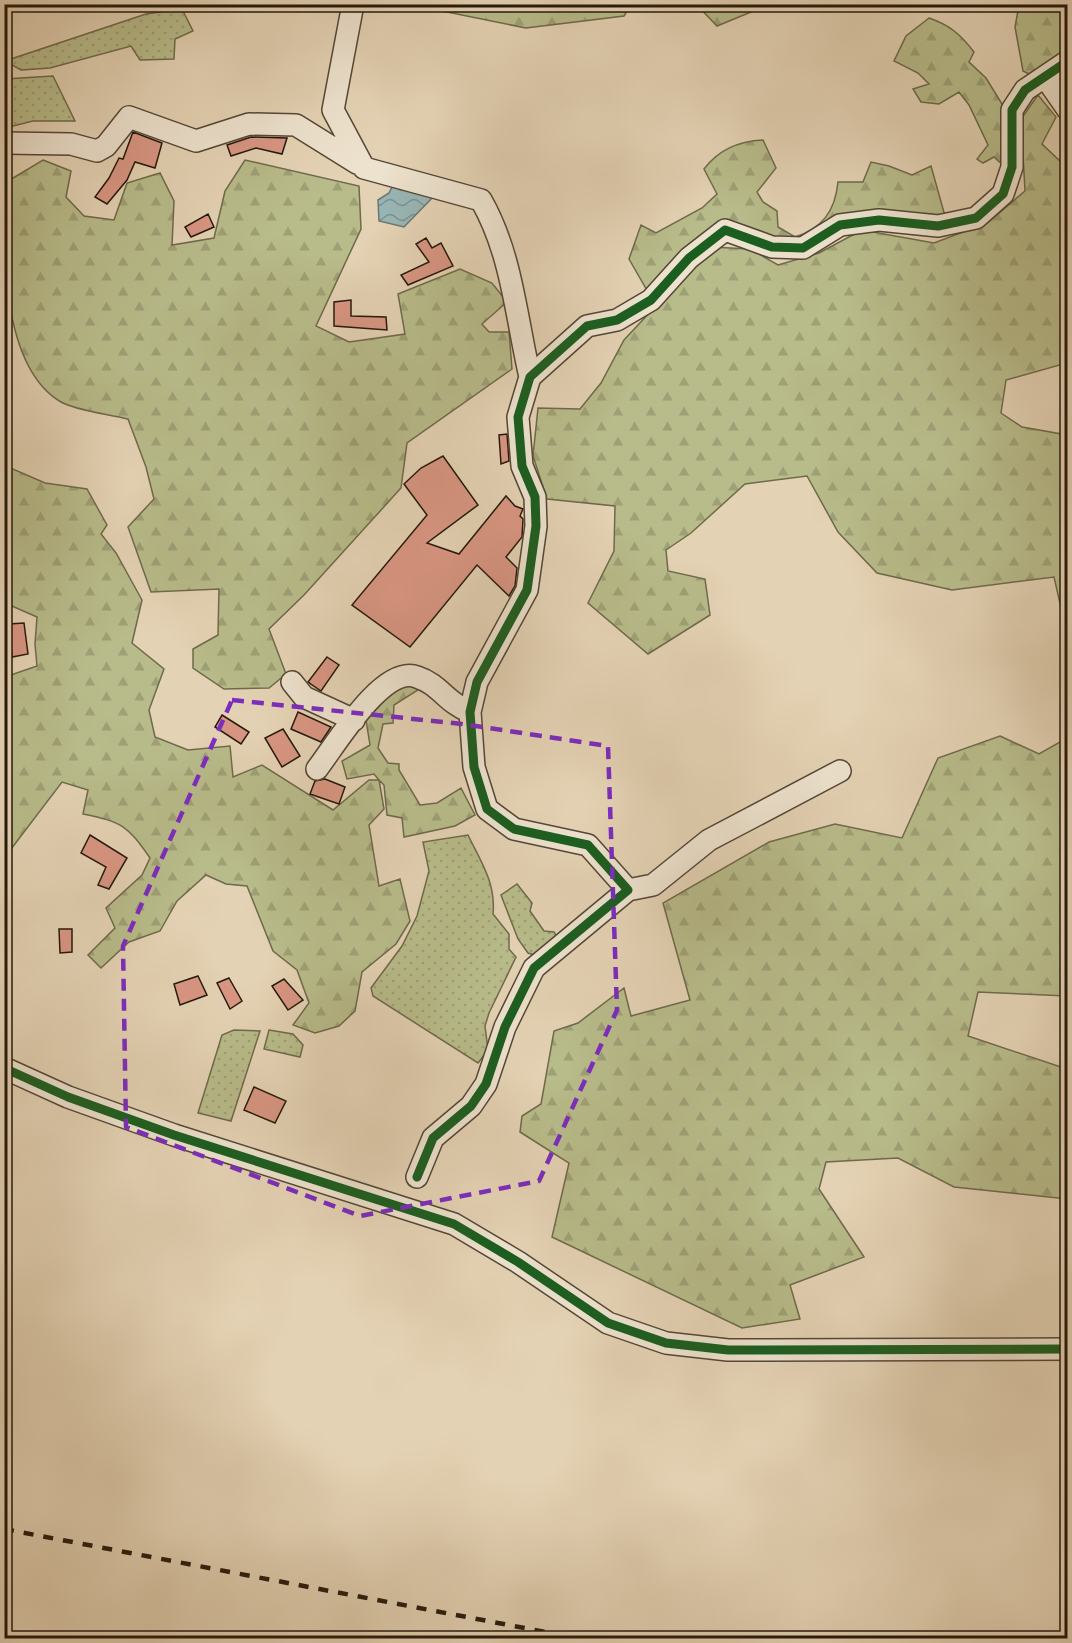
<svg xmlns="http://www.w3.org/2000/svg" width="1072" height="1643" font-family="'Libre Bodoni',serif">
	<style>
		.grass { fill: url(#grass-dots); stroke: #6e6a4a; stroke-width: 1.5 }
		.forest { fill: url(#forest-firs); stroke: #6e6a4a; stroke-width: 1.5 }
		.water { fill: url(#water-waves); stroke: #6a7772; stroke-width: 1.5 }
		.building { fill: #d99683; stroke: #24190b; stroke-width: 1.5 }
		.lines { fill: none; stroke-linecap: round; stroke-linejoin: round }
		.minor-casing { stroke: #544735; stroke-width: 24 }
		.minor { stroke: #ede2ce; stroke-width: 21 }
		.rail { stroke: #24190b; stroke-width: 4.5; stroke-dasharray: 10 10; stroke-linecap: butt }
		.cycleway-casing { stroke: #ede2ce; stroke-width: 13 }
		.cycleway { stroke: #1b5e20; stroke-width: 9 }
		.marked { fill: none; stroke: #7b2cbf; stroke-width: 4.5; stroke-dasharray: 12 8; stroke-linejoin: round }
	</style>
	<defs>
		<pattern id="grass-dots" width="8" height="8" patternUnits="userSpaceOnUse" patternTransform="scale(1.5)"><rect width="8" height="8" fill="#b8bb8a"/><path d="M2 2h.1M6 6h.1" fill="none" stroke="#9ea076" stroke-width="1.8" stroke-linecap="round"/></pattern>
		<pattern id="forest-firs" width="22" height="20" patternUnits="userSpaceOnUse" patternTransform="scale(1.5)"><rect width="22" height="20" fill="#b8bb8a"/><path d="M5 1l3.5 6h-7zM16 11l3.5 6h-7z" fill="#9ea076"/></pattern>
		<pattern id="water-waves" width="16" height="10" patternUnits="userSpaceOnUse" patternTransform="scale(1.5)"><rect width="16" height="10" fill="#98b6b6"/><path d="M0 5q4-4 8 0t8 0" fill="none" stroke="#7c9392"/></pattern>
	</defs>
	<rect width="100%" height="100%" fill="#e4d2b4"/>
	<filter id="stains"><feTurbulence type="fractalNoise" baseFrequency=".00333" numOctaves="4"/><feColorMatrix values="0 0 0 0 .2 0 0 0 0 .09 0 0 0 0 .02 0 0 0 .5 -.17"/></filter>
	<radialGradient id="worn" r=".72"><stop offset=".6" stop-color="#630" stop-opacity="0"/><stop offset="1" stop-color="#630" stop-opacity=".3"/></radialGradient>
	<path class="grass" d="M182,9L193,31L175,39L174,59L140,60L131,46L50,68L21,70L5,61L146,14Z
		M53,76L75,121H33L5,128V79Z
		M468,835C481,862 496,883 493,914L509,934V949L516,957L489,1013L485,1026L488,1050L478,1063L373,996L371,988L402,946L417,916L429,871L423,842Z
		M517,884L532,903L530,911L544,931L554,932L560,943L538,956L528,953L518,939L501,895Z
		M234,1030L260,1031L231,1121L198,1113L222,1035Z
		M269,1030L293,1034L303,1045L300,1057L264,1049Z"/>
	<path class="forest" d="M435,4H631V5L624,16L526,28L432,9Z
		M697,5H768L717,26Z
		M1019,5H1067V93L1023,71L1015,27Z
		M929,18C950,25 961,35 974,52L969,62L986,78L1002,104L1001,125L1006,168L994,157L983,163L977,159L988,145L969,105L959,92L939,104L921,102L913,89L929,84L918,73L894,61L906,36Z
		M1038,95L1056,117L1042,144L1060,161L1067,163V363L1006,380L1001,413L1022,427L1067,435V634L1054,577L952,590L877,573L838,532L807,476L745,484L691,533L666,550L668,571L705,579L710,615L648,654L588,603L614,551L615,506L547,499L533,456L538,408L580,409L601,383L624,340L711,247L750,249L778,265L819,253L862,230L934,243L987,223L1025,191L1021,119Z
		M763,140L776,168L757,192L763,202L777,211L778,227L795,237C822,228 835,212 838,182H863L871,162L889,166L912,175L931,166L945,216L817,239L788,242L733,222L648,292L629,259L641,225L656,233L702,208L717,194L704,169C719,149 739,141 763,140Z
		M43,160L71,171L66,197L84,216L114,220L127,183L160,173L174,201L172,245L214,238L225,191L245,160L359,186L361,229L316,326L349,342L405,334L398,294L460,269L492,283L507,302L482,324L489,332H509L512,369L407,443L401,488L304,595L269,629L286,674L269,688L224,689L193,668V649L218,635L219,589L151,592L128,527L154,499L146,467L128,419C109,414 77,411 61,402C1,367 0,241 8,181Z
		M4,462L8,467L45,483L87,489L107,525L101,534L116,553L142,600L132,643L164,669L149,710L155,737L188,750L230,746L233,777L262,765L333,810L369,780H379L374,774L347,779L342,761L370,745L365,714L414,675L418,690L394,705L393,723L383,724L378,748L388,763L399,764V770L420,805L437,803L461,788L475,815L455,826L404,837L402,818L387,815L384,785L379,780L384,809L369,825L379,886L400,879L410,921L396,944L362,972L355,1011L339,1026L315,1033L293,1025L309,1003L297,970L273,951L247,886L226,884L206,875L177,901L160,931L129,942L101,968L88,955L115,928L106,908L142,875L150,858C127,825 122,822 83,814L88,790L62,782L5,857V677L37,666L35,644L37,617L5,603Z
		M1000,736L1039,754L1067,738V996L978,992L968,1036L1067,1069V1199L954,1187L898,1158L826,1162L819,1189L864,1257L790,1285L800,1319L742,1328L552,1237L569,1163L520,1132L522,1116L541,1104L554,1031L578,1023L624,988L631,1016L690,1000L663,903L769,842L835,824L902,838L938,758Z"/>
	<path class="water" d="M393,185L436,194L404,227L379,221L378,200L389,193Z"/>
	<path class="building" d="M133,132L162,143L155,168L135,162L127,180L107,204L95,197L109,178L119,158L123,159Z
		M251,137L287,138L282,154L256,148L231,156L227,145Z
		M208,214L214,227L191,237L185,227Z
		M426,238L432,248L441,243L453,266L408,285L401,275L429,262L416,244Z
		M351,300V316L386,317L387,330L334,326V302Z
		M507,434L509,461L501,464L499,435Z
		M443,456L478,505L427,543L459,554L506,496L515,506L523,509L520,516L523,519L522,537L506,557L517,568L515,586L509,596L477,565L410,647L352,605L427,515L404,484L421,468Z
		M24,623L28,654L12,657L9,624Z
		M327,657L339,665L321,691L308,682Z
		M298,712L331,727L321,742L291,729Z
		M222,715L249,732L241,744L215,727Z
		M283,729L300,756L282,767L265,738Z
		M325,779L345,787L339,804L310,794L315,781Z
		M90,835L127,858L109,889L98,885L106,867L81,853Z
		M59,929H72V952L60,953Z
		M198,976L207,995L180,1005L174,984Z
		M229,978L242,1001L230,1009L217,983Z
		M284,979L303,1000L288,1010L272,986Z
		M254,1087L286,1101L275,1123L244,1110Z"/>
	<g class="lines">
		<defs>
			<path id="minor" d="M353,4L333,110L364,168L481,200C512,254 516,317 530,377
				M1045,77L1068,110
				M4,143L71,144L97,151L106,146L129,117L196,141L249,124L296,125L357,163
				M292,682L304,697L354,720
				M317,769C335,746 383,664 417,677C441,685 445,702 470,712
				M628,890L653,885L709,840L840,771
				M4,1068L68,1097L174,1135L454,1224L518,1262L608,1323L666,1343L728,1350L1068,1349
				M417,1177L433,1138L471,1106L486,1084L505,1027L534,968L628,890L588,845L514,829L487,809L474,767L470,712L477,682L527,590L536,526L535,497L522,466L518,417L530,377L587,326L617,320L651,300L689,258L725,230L772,247L803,248L840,225L879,220L938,226L976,218L1003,194L1012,167V110L1025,90L1068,61"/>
		</defs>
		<use href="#minor" class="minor-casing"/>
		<use href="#minor" class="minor"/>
		<path class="rail" d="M4,1529L577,1638"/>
		<defs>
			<path id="cycleway" d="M4,1068L68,1097L174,1135L454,1224L518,1262L608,1323L666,1343L728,1350L1068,1349
				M417,1177L433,1138L471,1106L486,1084L505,1027L534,968L628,890L588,845L514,829L487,809L474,767L470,712L477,682L527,590L536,526L535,497L522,466L518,417L530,377L587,326L617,320L651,300L689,258L725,230L772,247L803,248L840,225L879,220L938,226L976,218L1003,194L1012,167V110L1025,90L1068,61"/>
		</defs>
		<use href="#cycleway" class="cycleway-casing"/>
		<use href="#cycleway" class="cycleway"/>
	</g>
	<path class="marked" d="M232,700L462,724L608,746L617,1010L539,1181L360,1216L126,1127L123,946Z"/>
	<rect width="1072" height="1643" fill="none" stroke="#e4d2b4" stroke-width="24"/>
	<rect x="6" y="6" width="1060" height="1631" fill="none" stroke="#24190b" stroke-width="3"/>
	<rect x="12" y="12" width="1048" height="1619" fill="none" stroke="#24190b" stroke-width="1.5"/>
	<rect width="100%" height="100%" filter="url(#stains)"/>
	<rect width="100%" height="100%" fill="url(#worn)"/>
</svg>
